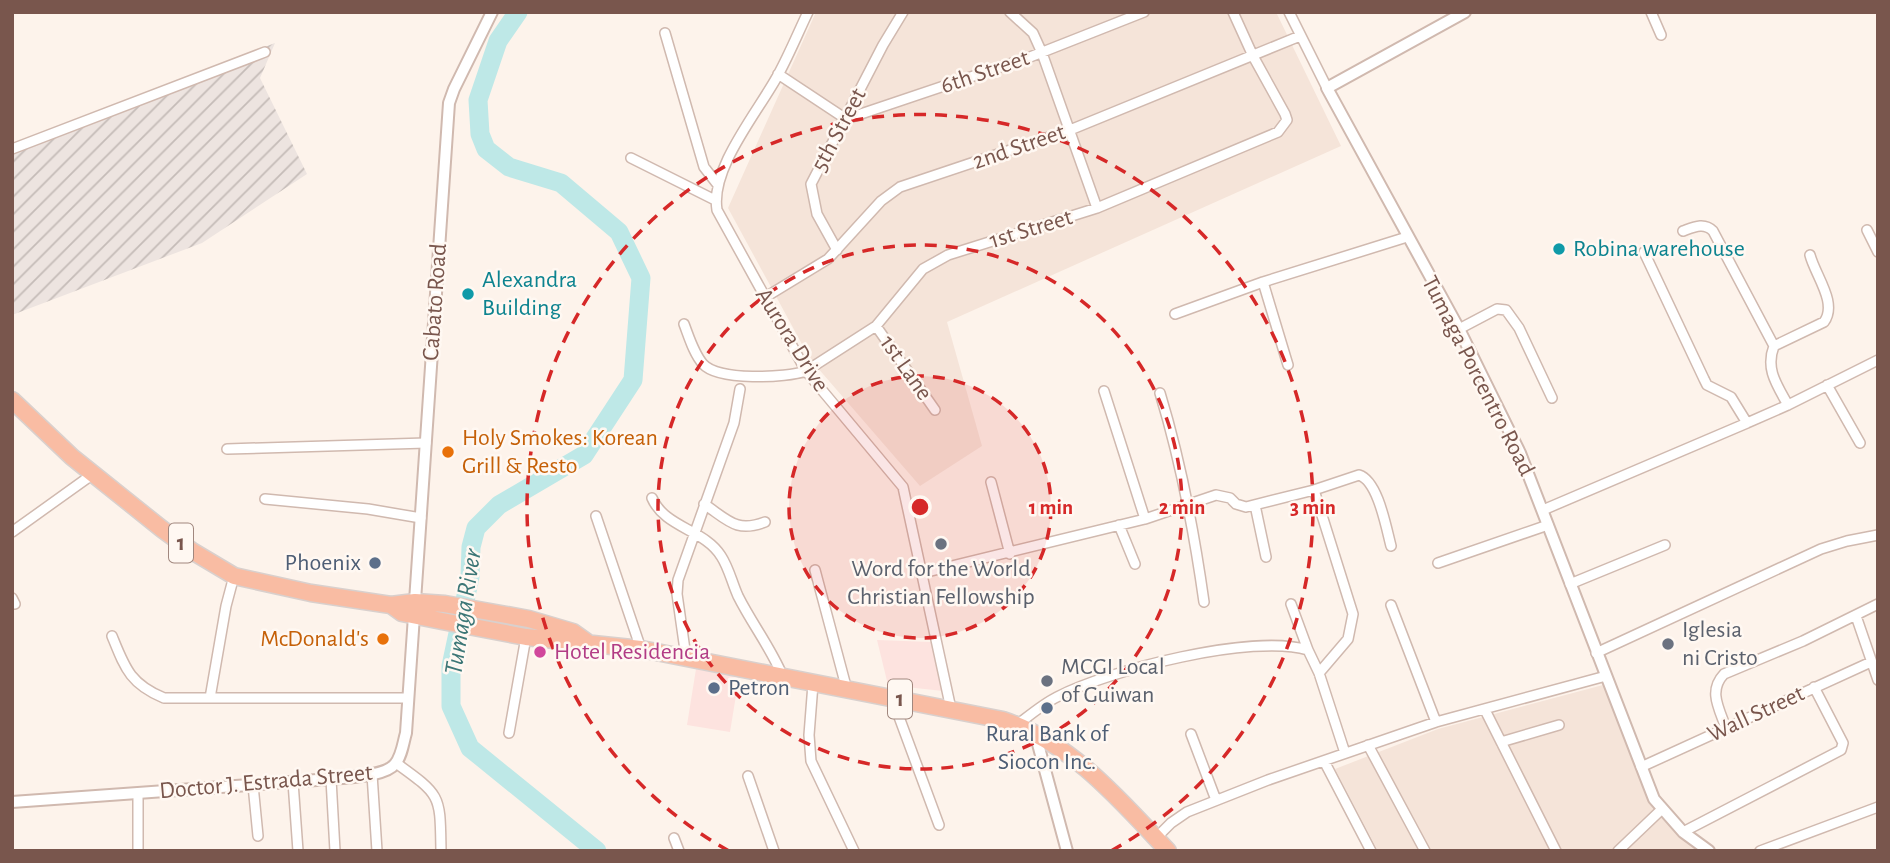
<svg xmlns="http://www.w3.org/2000/svg" width="1890" height="863" font-family="'Alegreya Sans',sans-serif">
	<style>
		.residential { fill: #f5e4d9 }
		.commercial { fill: #fde3df }
		.industrial { fill: url(#industrial-furrows) }
		.lines { fill: none; stroke-linecap: round; stroke-linejoin: round }
		.river { stroke: #bee8e7; stroke-width: 19 }
		.minor-casing { stroke: #d0b9af; stroke-width: 12 }
		.tertiary-casing { stroke: #d0b9af; stroke-width: 14 }
		.trunk-casing { stroke: #d9d0cd; stroke-width: 19 }
		.minor { stroke: #fff; stroke-width: 9 }
		.tertiary { stroke: #fff; stroke-width: 10 }
		.trunk { stroke: #f9bca3; stroke-width: 16 }
		.ring { fill: none; stroke: #d62828; stroke-width: 3.5; stroke-dasharray: 12 9 }
		.culture-dot { fill: #0f9aa8; stroke: #fff8f2; stroke-width: 2.5 }
		.food-dot { fill: #e8710a; stroke: #fff8f2; stroke-width: 2.5 }
		.worship-dot { fill: #6b7280; stroke: #fff8f2; stroke-width: 2.5 }
		.service-dot { fill: #5c6f8a; stroke: #fff8f2; stroke-width: 2.5 }
		.hotel-dot { fill: #d1479c; stroke: #fff8f2; stroke-width: 2.5 }
		.labels { text-anchor: middle; dominant-baseline: central; stroke-width: 5; stroke-linejoin: round; paint-order: stroke }
		.shield { fill: #fff8f2; stroke: #a1877e; stroke-width: 2 }
		.shield-label { font-size: 23px; font-weight: bold; fill: #79564d }
		.street-label { font-size: 24px; fill: #79564d; stroke: #fff8f2 }
		.culture-label { font-size: 24px; fill: #0d838f; stroke: #fff8f2; text-anchor: start }
		.food-label { font-size: 24px; fill: #c56008; stroke: #fff8f2; text-anchor: start }
		.service-label { font-size: 24px; fill: #4e5e75; stroke: #fff8f2; text-anchor: end }
		.worship-label { font-size: 24px; fill: #5b616d; stroke: #fff8f2; text-anchor: start }
		.hotel-label { font-size: 24px; fill: #b23c85; stroke: #fff8f2; text-anchor: start }
		.water-label { font-size: 26px; font-style: italic; fill: #3c7676; stroke: #fff8f2 }
		.centre { fill: #d62828; stroke: #fff8f2; stroke-width: 3.5 }
		.ring-label { font-size: 21px; text-anchor: middle; font-weight: bold; fill: #d62828; stroke: #fff8f2; stroke-width: 5; stroke-linejoin: round; paint-order: stroke }
	</style>
	<defs>
		<pattern id="industrial-furrows" width="10" height="10" patternUnits="userSpaceOnUse" patternTransform="scale(1.75)"><rect width="10" height="10" fill="#ede4e0"/><path d="M-1 1l2-2M0 10L10 0M9 11l2-2" fill="none" stroke="#c5bcb8"/></pattern>
	</defs>
	<rect width="100%" height="100%" fill="#fdf3eb"/>
	<path class="residential" d="M816,12H1276L1341,146L947,322L982,446L920,486L810,359L728,208Z
		M1603,685L1654,805L1703,851H1378L1335,769L1438,729Z"/>
	<path class="commercial" d="M877,640L931,642L943,691L888,685Z
		M696,669L739,677L730,732L687,725Z"/>
	<path class="industrial" d="M275,43L260,78L307,174L202,243L12,315V145Z"/>
	<g class="lines">
		<path class="river" d="M518,12L498,41L478,100L480,134L486,149L509,167L561,183L619,232L641,278L633,380L584,455L499,505L476,528L471,547L470,577L451,666V706L470,748L597,851"/>
		<defs>
			<path id="minor" d="M808,12C798,33 789,55 778,75C758,112 710,168 717,210L806,371L903,487L951,709
				M1010,12L1033,33L1042,53L1097,208
				M1289,12L1327,88
				M1651,12L1661,35
				M665,33L704,167L718,185
				M778,74L846,119L1030,57L1144,12
				M12,149L265,52
				M631,158L715,200
				M1867,230L1878,252
				M1683,231C1694,227 1704,222 1713,231L1774,346C1765,369 1777,385 1788,405
				M837,250L817,214L811,184L883,45L903,12
				M1644,252L1704,379L1707,385L1731,397L1747,423L1788,405L1878,360
				M1263,282L1288,365
				M764,298L828,259L881,201L900,187L1070,130L1300,36
				M1175,314L1263,282L1407,237
				M684,324C689,337 694,354 703,364C718,381 786,378 806,371L876,326L923,269L948,255L1097,208L1278,132L1287,120L1285,114L1253,56L1233,12
				M876,326L935,410
				M1459,329L1497,309L1506,310L1519,328L1552,398
				M1774,346L1824,322C1838,303 1815,275 1810,255
				M1827,385L1860,443
				M1104,391L1145,519
				M1160,393C1181,462 1194,531 1204,602
				M227,449L426,443
				M991,482L1010,554
				M1314,490L1353,614L1348,639L1319,673
				M652,498C665,528 704,529 721,556C729,568 732,583 738,596C752,624 771,648 783,677
				M265,499L368,509L421,518
				M704,504C728,520 736,533 765,522
				M1255,505L1266,557
				M1543,510L1747,423
				M596,516L641,649
				M1119,525L1135,564
				M12,532L93,474
				M1438,563L1548,525
				M815,570L847,690
				M923,573L1145,519L1216,495L1230,498L1236,504L1246,507L1314,490L1359,475C1378,481 1386,527 1391,546
				M1570,584L1665,545
				M12,598L15,604
				M1391,605L1436,722
				M1856,616L1878,680
				M112,636C125,668 130,684 164,698H408
				M1308,650L1319,673L1345,753
				M1596,653L1821,549L1847,541L1878,535
				M686,657L677,594L678,580L734,423L740,389
				M813,684L809,735L811,761L854,851
				M210,698L226,606L234,576
				M892,698L939,825
				M1485,710L1556,851
				M1017,725C1030,715 1043,704 1057,697C1109,670 1253,633 1308,650L1291,604
				M1726,728C1719,708 1708,691 1724,674L1803,641L1878,604
				M509,733L526,637
				M1191,734L1216,800
				M1501,742L1559,725
				M1368,745L1425,851
				M1324,761L1371,851
				M396,763C442,796 440,795 441,851
				M1641,767L1871,662
				M372,774L377,851
				M748,776L774,851
				M331,779L335,851
				M293,782L298,851
				M253,785L258,836
				M138,793V851
				M1683,832L1841,750L1843,743L1814,687
				M674,838L679,851
				M1156,838L1171,823L1187,812L1268,780L1436,722L1606,676
				M1618,851L1662,809
				M1760,851L1878,807"/>
			<path id="tertiary" d="M1465,12L1327,88L1459,329L1520,453L1654,799L1683,832L1709,851
				M1035,733L1067,851
				M12,802L331,779C346,777 385,777 395,764C402,756 403,743 406,733L449,103L454,89L492,12"/>
			<path id="trunk" d="M12,400L72,457L162,529L192,551L234,576L311,593L391,605L415,602L445,604L529,619L573,632L587,642
				M391,605L402,613L442,621L526,637L641,649L1003,720C1072,743 1120,800 1168,851"/>
		</defs>
		<use href="#minor" class="minor-casing"/>
		<use href="#tertiary" class="tertiary-casing"/>
		<use href="#trunk" class="trunk-casing"/>
		<use href="#minor" class="minor"/>
		<use href="#tertiary" class="tertiary"/>
		<use href="#trunk" class="trunk"/>
	</g>
	<circle cx="920" cy="507" r="131" fill="#d62828" fill-opacity=".12"/>
	<g class="ring">
		<circle cx="920" cy="507" r="131"/>
		<circle cx="920" cy="507" r="262"/>
		<path d="M729 851A393 393 0 1 1 1111 851"/>
	</g>
	<g class="culture-dot">
		<circle cx="1559" cy="249" r="7"/>
		<circle cx="468" cy="294" r="7"/>
	</g>
	<g class="food-dot">
		<circle cx="448" cy="452" r="7"/>
		<circle cx="383" cy="639" r="7"/>
	</g>
	<g class="worship-dot">
		<circle cx="941" cy="544" r="7"/>
		<circle cx="1668" cy="644" r="7"/>
		<circle cx="1047" cy="681" r="7"/>
	</g>
	<g class="service-dot">
		<circle cx="375" cy="563" r="7"/>
		<circle cx="714" cy="688" r="7"/>
		<circle cx="1047" cy="708" r="7"/>
	</g>
	<circle class="hotel-dot" cx="540" cy="652" r="7"/>
	<g class="labels">
		<g class="shield">
			<rect x="169" y="523.5" width="24" height="39" rx="5"/>
			<rect x="888" y="679.5" width="24" height="39" rx="5"/>
		</g>
		<g class="shield-label">
			<text x="181" y="543">1</text>
			<text x="900" y="699">1</text>
		</g>
		<g class="street-label">
			<text transform="translate(985 72) rotate(-19)">6th Street</text>
			<text transform="translate(839 130) rotate(-62)">5th Street</text>
			<text transform="translate(1019 147) rotate(-19)">2nd Street</text>
			<text transform="translate(1031 229) rotate(-17)">1st Street</text>
			<text transform="translate(435 302) rotate(-86)">Cabato Road</text>
			<text transform="translate(792 340) rotate(58)">Aurora Drive</text>
			<text transform="translate(906 368) rotate(55)">1st Lane</text>
			<text transform="translate(1478 376) rotate(63)">Tumaga Porcentro Road</text>
			<text transform="translate(1756 714) rotate(-25)">Wall Street</text>
			<text transform="translate(266 782) rotate(-5)">Doctor J. Estrada Street</text>
		</g>
		<g class="culture-label">
			<text x="1573" y="249">Robina warehouse</text>
			<text x="482" y="280">Alexandra<tspan x="482" dy="28">Building</tspan></text>
		</g>
		<g class="food-label">
			<text x="462" y="438">Holy Smokes: Korean<tspan x="462" dy="28">Grill &amp; Resto</tspan></text>
			<text x="369" y="639" text-anchor="end">McDonald's</text>
		</g>
		<g class="service-label">
			<text x="361" y="563">Phoenix</text>
			<text x="728" y="688" text-anchor="start">Petron</text>
			<text x="1047" y="734" text-anchor="middle">Rural Bank of<tspan x="1047" dy="28">Siocon Inc.</tspan></text>
		</g>
		<g class="worship-label">
			<text x="941" y="569" text-anchor="middle">Word for the World<tspan x="941" dy="28">Christian Fellowship</tspan></text>
			<text x="1682" y="630">Iglesia<tspan x="1682" dy="28">ni Cristo</tspan></text>
			<text x="1061" y="667">MCGI Local<tspan x="1061" dy="28">of Guiwan</tspan></text>
		</g>
		<g class="hotel-label">
			<text x="554" y="652">Hotel Residencia</text>
		</g>
		<g class="water-label">
			<text transform="translate(463 612) rotate(-81)">Tumaga River</text>
		</g>
	</g>
	<circle cx="920" cy="507" r="10" class="centre"/>
	<g class="ring-label">
		<text x="1051" y="514">1 min</text>
		<text x="1182" y="514">2 min</text>
		<text x="1313" y="514">3 min</text>
	</g>
	<rect width="1890" height="863" fill="none" stroke="#79564d" stroke-width="28"/>
</svg>
